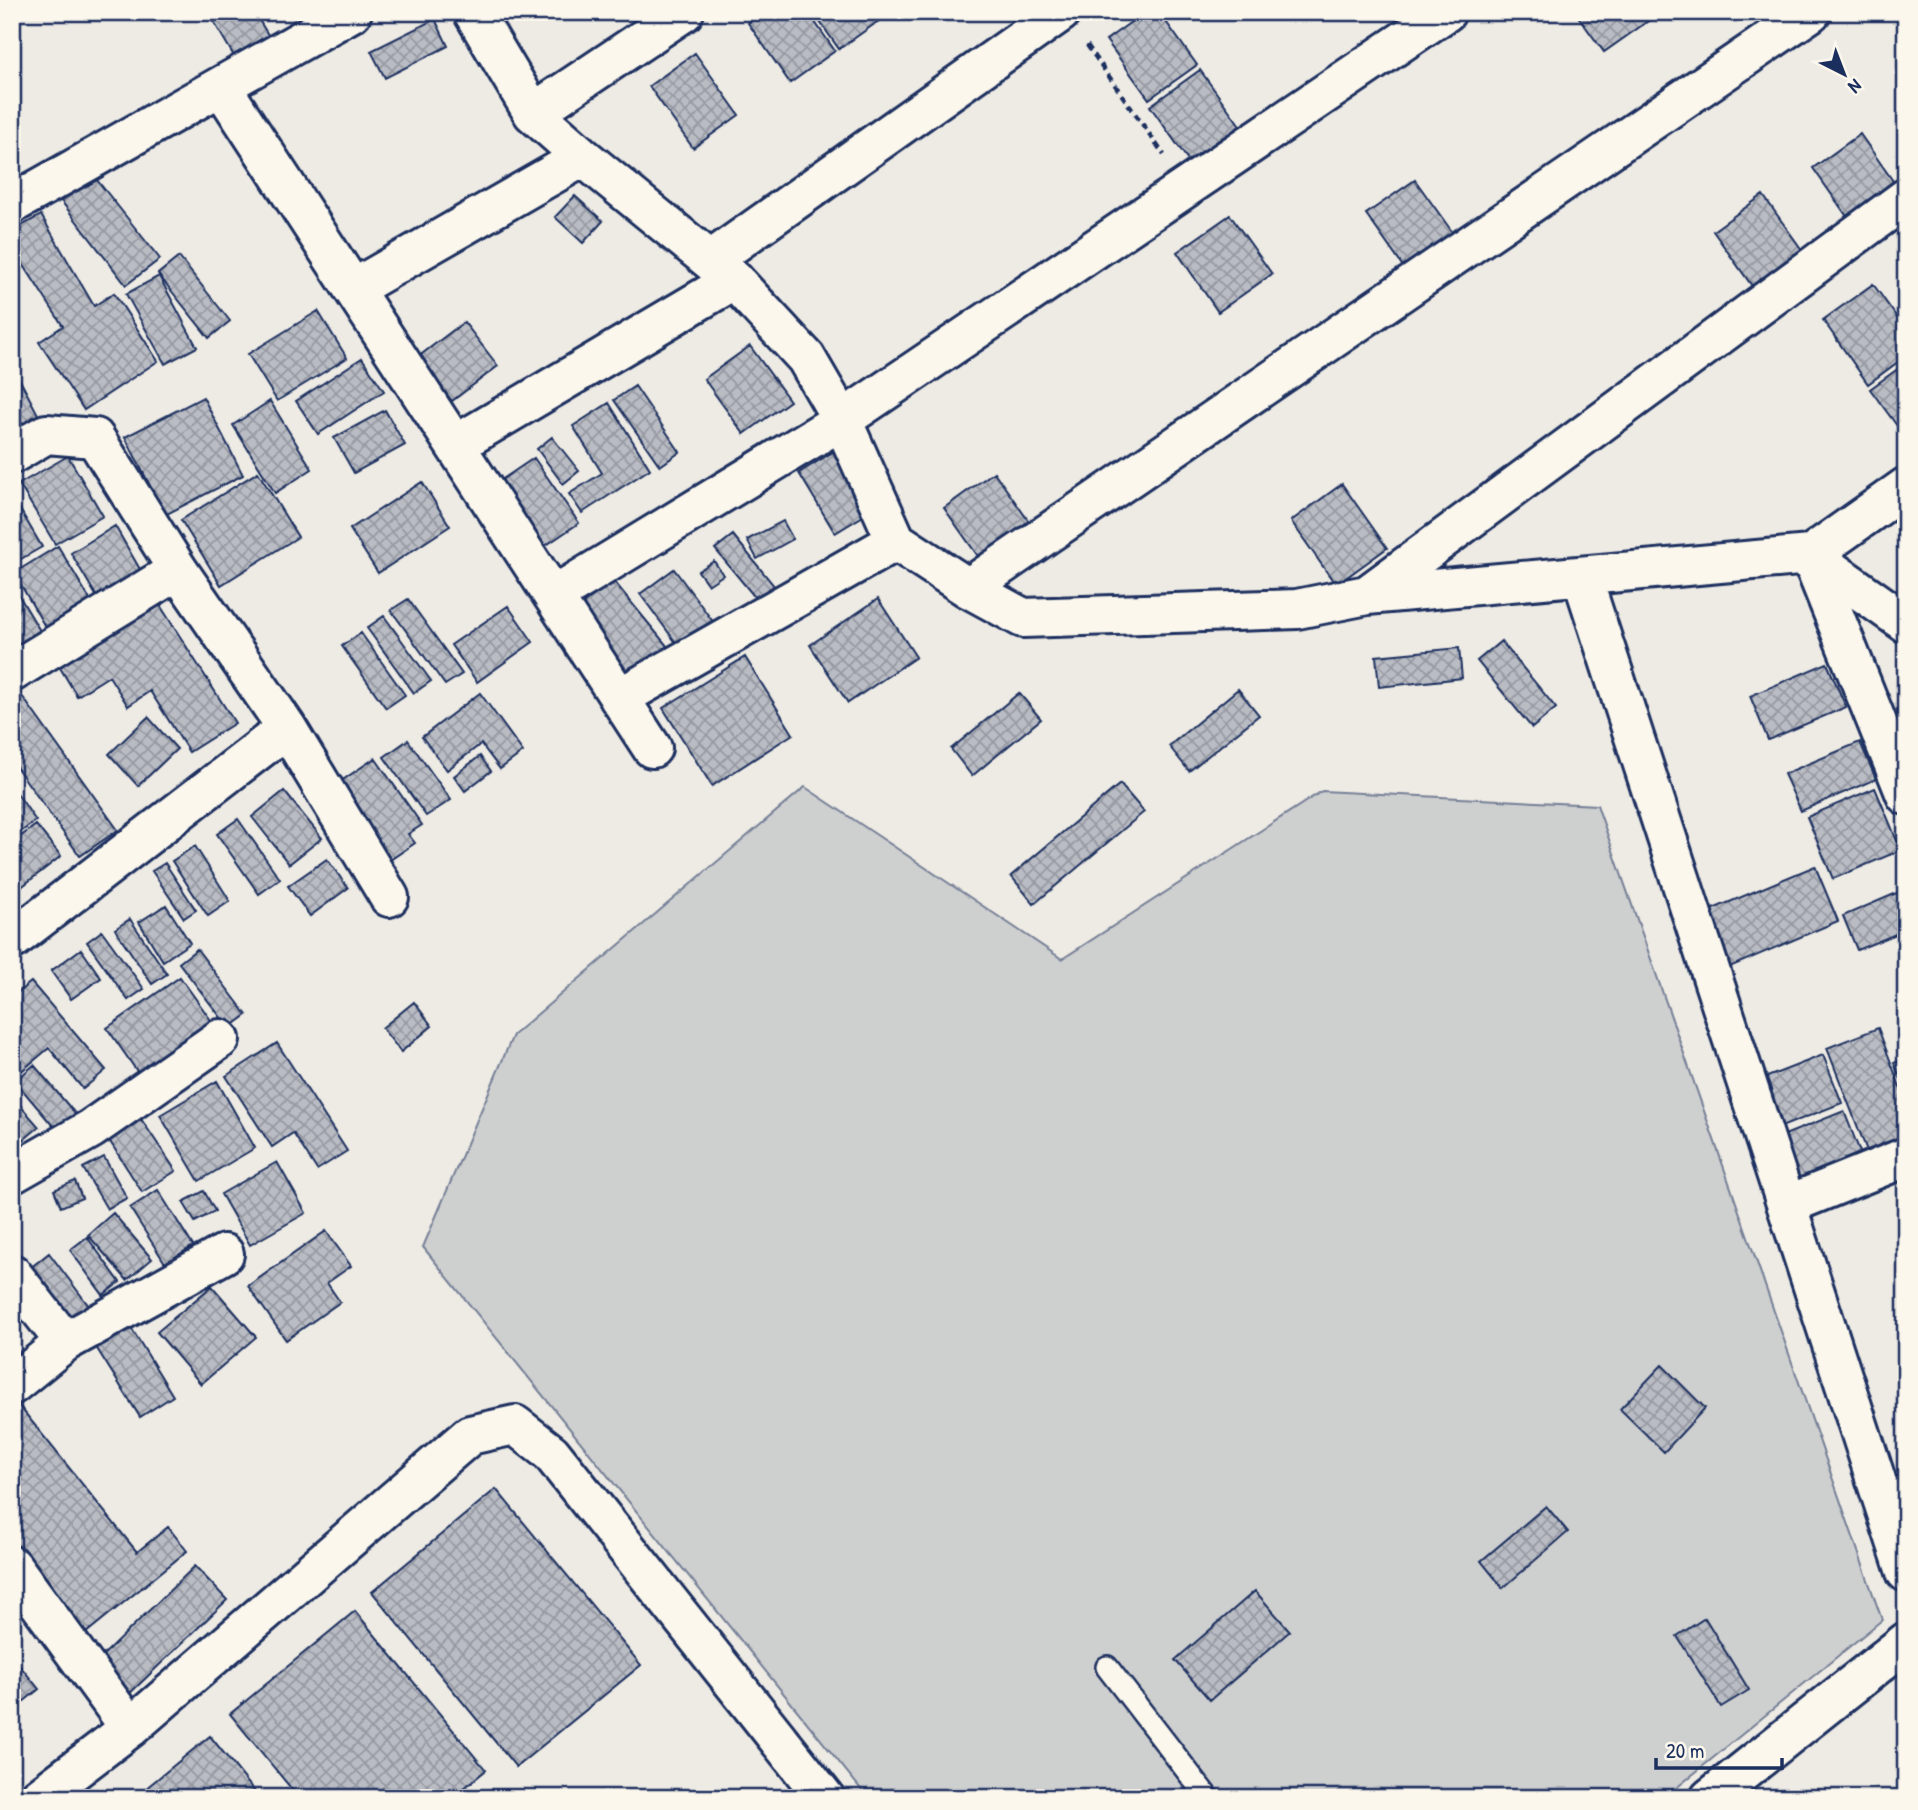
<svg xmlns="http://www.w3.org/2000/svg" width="1918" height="1810" font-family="'Patrick Hand',sans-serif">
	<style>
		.grass { fill: #cecfcf; stroke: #747f96; stroke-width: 2 }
		.building { fill: url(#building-cross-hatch); stroke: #1b2f5e; stroke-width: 2 }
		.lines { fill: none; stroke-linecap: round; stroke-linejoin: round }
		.service-casing { stroke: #1b2f5e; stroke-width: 26 }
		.minor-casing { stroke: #1b2f5e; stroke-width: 44 }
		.path { stroke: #1b2f5e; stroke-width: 4.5; stroke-dasharray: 7 5; stroke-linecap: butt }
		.service { stroke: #fbf7ec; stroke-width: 21 }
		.minor { stroke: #fbf7ec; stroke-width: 38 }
	</style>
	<defs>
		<pattern id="building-cross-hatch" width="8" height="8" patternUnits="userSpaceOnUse" patternTransform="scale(1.75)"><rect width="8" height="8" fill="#b9bcc3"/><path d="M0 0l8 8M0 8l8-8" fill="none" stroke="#9699a2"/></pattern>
	</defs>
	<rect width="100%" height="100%" fill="#eeebe4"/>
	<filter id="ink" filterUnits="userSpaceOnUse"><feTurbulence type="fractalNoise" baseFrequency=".0143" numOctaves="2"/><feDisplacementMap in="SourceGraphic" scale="14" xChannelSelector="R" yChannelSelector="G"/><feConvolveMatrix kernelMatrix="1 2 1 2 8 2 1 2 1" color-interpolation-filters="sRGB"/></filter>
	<g filter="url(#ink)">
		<path class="grass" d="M805,787L1062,959L1322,791L1597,805L1882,1620L1664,1798H868L423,1247L513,1035Z"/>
		<path class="building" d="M208,12H254L273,43L238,63Z
			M762,12H808L835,51L790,83L748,23Z
			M813,12H879L883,18L839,49Z
			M1145,12H1159L1197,65L1149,99L1106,40Z
			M1575,12H1646L1651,19L1604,52Z
			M435,19L448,46L385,78L371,51Z
			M695,53L739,115L693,148L649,86Z
			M1200,70L1244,131L1193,167L1150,106Z
			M1860,134L1900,191L1853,225L1813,168Z
			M93,175L160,259L126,285L58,197Z
			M1415,180L1458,240L1409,275L1366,214Z
			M1763,195L1807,257L1757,293L1713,231Z
			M575,196L603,221L583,243L555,217Z
			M41,215L94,306L114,293L158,361L84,410L39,342L63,326L12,247V231Z
			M1230,215L1272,274L1218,312L1177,252Z
			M179,257L230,321L209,338L158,274Z
			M159,276L197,347L165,364L126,294Z
			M1873,284L1906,330V356L1868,384L1823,320Z
			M318,311L347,358L277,401L248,354Z
			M464,322L498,366L452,401L418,357Z
			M750,346L790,401L744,434L704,379Z
			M362,358L384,391L318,434L296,401Z
			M1906,363V438L1870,389Z
			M12,365L42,422L12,437Z
			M635,386L680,452L660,466L614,400Z
			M203,397L243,475L165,515L125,437Z
			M270,401L312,469L275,493L233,425Z
			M609,403L650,469L582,513L569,494L602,473L573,426Z
			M385,410L405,445L354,473L334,438Z
			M552,437L579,471L563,484L537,449Z
			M836,450L873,510L835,533L799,473Z
			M68,456L103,516L55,544L19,484Z
			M534,458L579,523L533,554L488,489Z
			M258,472L298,537L221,585L181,520Z
			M994,472L1035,530L985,566L944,508Z
			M422,482L450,526L378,573L350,529Z
			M1342,484L1387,548L1336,585L1291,521Z
			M12,496L42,547L12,564Z
			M783,521L793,539L757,559L747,540Z
			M115,526L145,578L101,604L71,553Z
			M733,535L775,587L758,601L715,549Z
			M58,546L92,603L47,630L14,573Z
			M714,561L723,575L708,585L698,571Z
			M674,569L717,627L683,652L640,594Z
			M612,579L667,646L630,678L575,611Z
			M12,584L43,636L12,654Z
			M408,599L462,674L445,685L391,610Z
			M878,599L916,657L848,703L810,645Z
			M158,602L235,723L189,752L150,691L128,706L109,676L77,696L59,666Z
			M508,606L533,642L477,682L451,645Z
			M384,616L431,681L414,693L367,628Z
			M361,633L405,695L386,708L342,646Z
			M1501,641L1556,708L1532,728L1477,661Z
			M1459,648L1462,678L1379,687L1376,656Z
			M745,657L793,734L712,786L663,708Z
			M1827,663L1846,707L1768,740L1750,696Z
			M12,682L118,830L80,856L12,761Z
			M1238,689L1259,715L1189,771L1169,746Z
			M480,693L523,752L500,769L481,744L447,770L422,737Z
			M1019,693L1041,719L972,776L951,749Z
			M148,717L177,749L138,786L109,754Z
			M408,740L451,800L426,816L384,757Z
			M1860,742L1876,779L1801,811L1784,774Z
			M480,756L491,771L465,791L454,776Z
			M375,758L422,825L408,834L415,843L387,862L334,786Z
			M1120,784L1144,812L1034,904L1011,876Z
			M12,786L36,821L12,838Z
			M1875,788L1901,850L1833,879L1807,817Z
			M284,791L322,838L289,864L252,817Z
			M238,819L280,879L259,894L217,834Z
			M36,825L61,856L20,888L12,877V843Z
			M195,846L230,901L208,916L172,861Z
			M327,859L348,888L310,916L288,886Z
			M165,863L196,910L184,918L152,871Z
			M1815,866L1838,921L1725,969L1701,914Z
			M1906,889V930L1857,950L1843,916Z
			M166,905L190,943L163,961L139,922Z
			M130,919L167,974L152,984L115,929Z
			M102,931L144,989L128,1000L87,942Z
			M81,949L101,978L71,999L51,971Z
			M197,949L247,1015L229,1028L179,963Z
			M180,977L213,1023L139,1074L107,1028Z
			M31,982L106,1070L83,1089L49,1048L12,1079V997Z
			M414,1002L432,1026L401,1052L382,1028Z
			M1878,1028L1906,1103V1142L1869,1156L1827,1048Z
			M277,1043L347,1151L317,1170L293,1133L272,1147L226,1076Z
			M1823,1055L1842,1103L1771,1131L1752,1083Z
			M1906,1058V1091L1894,1063Z
			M34,1065L83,1123L64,1139L15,1081Z
			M217,1081L255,1148L199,1181L160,1115Z
			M12,1096L39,1127L21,1142L12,1131Z
			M1844,1111L1863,1160L1790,1188L1772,1140Z
			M141,1119L176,1171L142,1192L109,1140Z
			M104,1157L127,1198L107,1209L83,1168Z
			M277,1162L306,1213L250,1245L221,1194Z
			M75,1181L82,1198L61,1207L54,1190Z
			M158,1190L193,1246L165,1263L130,1208Z
			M204,1191L215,1211L195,1222L183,1202Z
			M113,1213L152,1259L127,1280L88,1235Z
			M326,1231L351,1266L327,1283L340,1302L286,1340L248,1286Z
			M87,1237L120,1282L103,1295L70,1250Z
			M49,1253L89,1306L63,1325L24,1273Z
			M212,1286L256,1337L201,1384L157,1332Z
			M130,1326L173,1396L140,1417L96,1347Z
			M1662,1365L1705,1408L1664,1452L1620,1409Z
			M12,1397L137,1552L168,1527L187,1551L86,1633L12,1542Z
			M496,1489L641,1665L516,1767L372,1592Z
			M1546,1506L1568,1532L1503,1588L1481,1561Z
			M195,1566L227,1600L126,1697L94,1664Z
			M1255,1591L1290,1631L1210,1700L1175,1660Z
			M355,1611L486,1770L452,1798H299L230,1714Z
			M1705,1618L1749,1690L1721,1707L1677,1636Z
			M12,1656L39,1689L12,1711Z
			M210,1736L260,1798H134Z"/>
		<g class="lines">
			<defs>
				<path id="service" d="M1107,1667L1208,1798"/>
				<path id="minor" d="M473,12L533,113L583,157L734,280L806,358L842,420L896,541L968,588L1023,618L1297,609L1367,595L1810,555L1906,487
					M221,86L652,748
					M533,113L684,12
					M12,204L352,12
					M711,260L1061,12
					M353,289L583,157
					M455,445L734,280
					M12,454L46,434L95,438L178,570L287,728L389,897
					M1810,555L1906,795
					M1810,555L1906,623
					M1582,577L1906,1572
					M968,588L1811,12
					M1367,595L1906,198
					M553,596L842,420L1446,12
					M12,672L178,570
					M619,698L896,541
					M12,940L287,728
					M12,1174L91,1129L220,1039
					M1787,1205L1906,1157
					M12,1274L65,1342
					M12,1385L65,1342L224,1254
					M12,1566L130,1728L38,1798
					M130,1728L470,1435L515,1425L551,1453L825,1798
					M1710,1798L1906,1642"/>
			</defs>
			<use href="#service" class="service-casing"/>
			<use href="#minor" class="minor-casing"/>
			<path class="path" d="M1087,45L1164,155"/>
			<use href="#service" class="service"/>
			<use href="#minor" class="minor"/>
		</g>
	</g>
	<rect width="1918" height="1810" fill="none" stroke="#fbf7ec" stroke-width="42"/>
	<rect x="21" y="21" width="1876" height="1768" fill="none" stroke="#1b2f5e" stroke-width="2.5" filter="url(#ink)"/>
	<g transform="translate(1844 74) rotate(138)" stroke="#fbf7ec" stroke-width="5" paint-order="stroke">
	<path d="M0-5L12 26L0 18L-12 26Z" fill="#1b2f5e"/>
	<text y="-10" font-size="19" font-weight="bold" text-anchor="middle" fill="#1b2f5e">N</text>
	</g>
	<path d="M1656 1758v10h126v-10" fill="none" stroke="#1b2f5e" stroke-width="3.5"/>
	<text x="1666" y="1758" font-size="21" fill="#1b2f5e" stroke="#fbf7ec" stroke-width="5" paint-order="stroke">20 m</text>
</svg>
